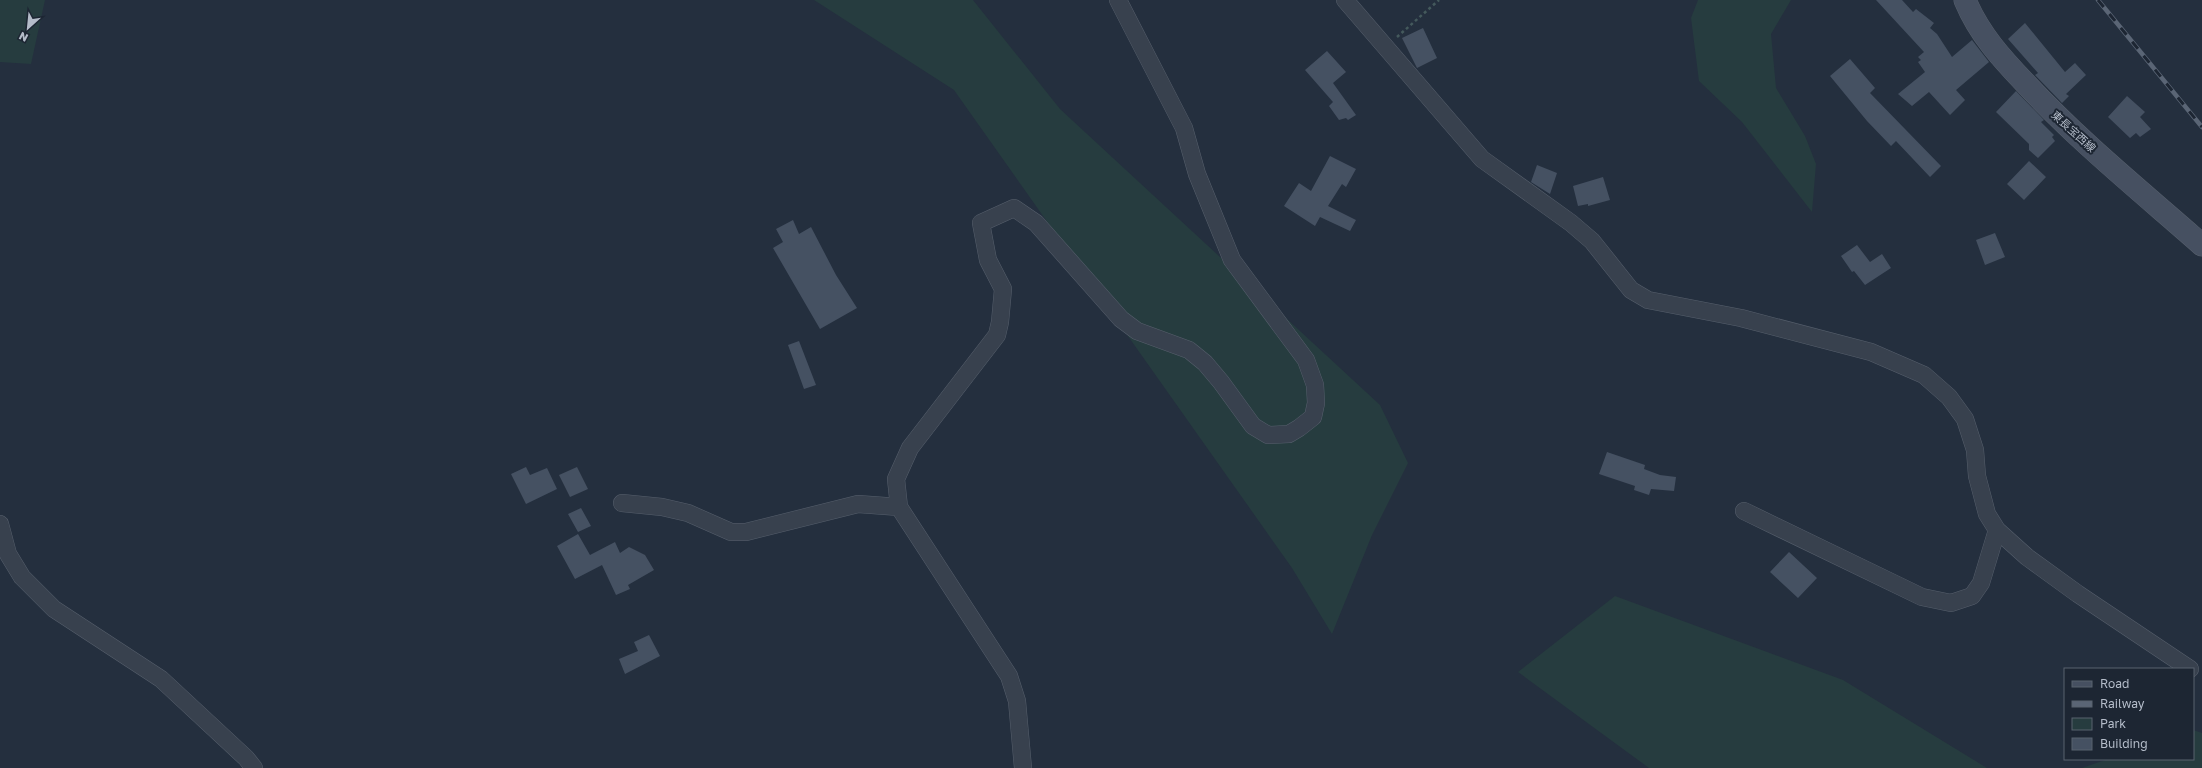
<svg xmlns="http://www.w3.org/2000/svg" width="2202" height="768" font-family="'Golos Text','Noto Sans JP',sans-serif">
	<style>
		.green { fill: #263c3f }
		.building { fill: #455162 }
		.lines { fill: none; stroke-linecap: round; stroke-linejoin: round }
		.minor-casing { stroke: #565f6c; stroke-width: 18 }
		.secondary-casing { stroke: #565f6c; stroke-width: 23 }
		.path { stroke: #44595c; stroke-width: 2.5; stroke-dasharray: 3 3; stroke-linecap: butt }
		.minor { stroke: #38414e; stroke-width: 17 }
		.secondary { stroke: #465061; stroke-width: 22 }
		.rail-casing { stroke: #5a6575; stroke-width: 4.5 }
		.rail { stroke: #1d2633; stroke-width: 3; stroke-dasharray: 9; stroke-linecap: butt }
		.labels { text-anchor: middle; dominant-baseline: central; stroke-width: 4; stroke-linejoin: round; paint-order: stroke }
		.street-label { font-size: 11px; fill: #b4bcc9; stroke: #1d2633 }
	</style>
	<rect width="100%" height="100%" fill="#242f3e"/>
	<path class="green" d="M0,0H45L31,64L0,62Z
		M814,0H973L1060,109L1380,405L1408,463L1372,535L1332,634L1292,568L954,90Z
		M1698,0H1791L1771,34L1776,88L1805,136L1816,164L1812,212L1742,122L1699,81L1691,18Z
		M1615,596L1843,680L1987,768H1649L1518,672Z
		M2193,730L2202,733V768H2082L2108,759H2193Z"/>
	<path class="building" d="M1876,0H1902L1913,12L1916,9L1934,23L1930,28L1937,34L1952,57L1972,40L1989,62L1956,90L1965,100L1950,115L1929,92L1912,106L1898,94L1925,72L1918,62L1921,60L1918,57L1924,52Z
		M2025,23L2065,72L2075,63L2086,75L2066,94L2069,96L2062,103L2035,75L2038,73L2008,39Z
		M1423,28L1437,58L1417,68L1402,38Z
		M1327,51L1346,72L1333,83L1356,115L1348,120L1346,118L1339,120L1329,106L1333,102L1305,70Z
		M1850,59L1875,88L1870,93L1941,166L1930,177L1896,141L1891,146L1867,121L1830,76Z
		M2016,91L2044,120L2041,122L2054,135L2052,137L2055,141L2038,158L2029,150V144L1996,112Z
		M2127,96L2145,112L2140,117L2151,129L2140,137L2136,133L2130,138L2108,117Z
		M1330,156L1356,169L1346,187L1342,184L1328,206L1356,220L1350,231L1320,217L1315,226L1284,206L1299,183L1311,191Z
		M2029,161L2046,177L2024,200L2007,184Z
		M1537,165L1557,173L1550,194L1531,182Z
		M1603,177L1610,200L1588,206V204L1578,206L1573,186Z
		M793,220L799,234L811,227L836,275L857,308L820,329L773,248L783,242L776,229Z
		M1995,233L2005,257L1985,265L1976,240Z
		M1857,245L1870,262L1882,254L1891,268L1865,285L1854,271L1852,272L1841,256Z
		M799,341L816,385L804,389L788,345Z
		M1607,452L1645,465L1644,469L1660,475L1676,477L1674,491L1651,489L1649,495L1634,490L1635,486L1599,474Z
		M526,467L530,475L547,468L557,489L526,504L511,474Z
		M577,467L588,489L570,497L559,475Z
		M581,508L591,526L578,532L568,514Z
		M578,534L590,555L615,542L620,553L629,547L645,555L654,570L628,585L630,589L616,595L602,565L575,579L557,546Z
		M1789,552L1817,578L1798,598L1770,572Z
		M649,635L660,656L625,674L619,659L638,651L634,642Z"/>
	<g class="lines">
		<defs>
			<path id="minor" d="M1345,0L1482,159L1571,223L1592,241L1631,290L1648,300L1741,318L1871,352L1924,375L1949,397L1965,419L1975,450L1977,476L1987,514L1997,530L2027,557L2078,594L2190,669
				M622,503L662,507L688,513L731,532H746L858,504L899,507
				M1744,511L1922,597L1951,603L1972,596L1981,583L1997,530
				M0,524L8,554L22,577L54,609L161,679L246,758L254,768
				M1023,768L1017,701L1009,676L899,507L896,479L910,448L997,335L1000,322L1003,289L988,260L981,223L1014,208L1036,223L1121,319L1137,331L1189,350L1205,363L1221,382L1253,426L1268,435L1289,434L1299,428L1313,417L1316,403L1315,385L1306,360L1232,260L1197,174L1184,128L1118,0"/>
			<path id="secondary" d="M1965,0C1979,34 2002,59 2027,85C2081,143 2143,193 2202,245"/>
		</defs>
		<use href="#minor" class="minor-casing"/>
		<use href="#secondary" class="secondary-casing"/>
		<path class="path" d="M1397,37L1439,0"/>
		<use href="#minor" class="minor"/>
		<use href="#secondary" class="secondary"/>
		<defs>
			<path id="rail" d="M2098,0L2202,127"/>
		</defs>
		<use href="#rail" class="rail-casing"/>
		<use href="#rail" class="rail"/>
	</g>
	<g class="labels">
		<g class="street-label">
			<text transform="translate(2074 131) rotate(42)">東長宝西線</text>
		</g>
	</g>
	<rect x="2064" y="668" width="130" height="92" fill="#1d2633" stroke="#59626f"/>
	<rect x="2072" y="681" width="20" height="6" fill="#465061" stroke="#59626f"/>
	<text x="2100" y="688" font-size="12" fill="#b4bcc9">Road</text>
	<rect x="2072" y="701" width="20" height="6" fill="#5a6575" stroke="#59626f"/>
	<text x="2100" y="708" font-size="12" fill="#b4bcc9">Railway</text>
	<rect x="2072" y="718" width="20" height="12" fill="#263c3f" stroke="#59626f"/>
	<text x="2100" y="728" font-size="12" fill="#b4bcc9">Park</text>
	<rect x="2072" y="738" width="20" height="12" fill="#455162" stroke="#59626f"/>
	<text x="2100" y="748" font-size="12" fill="#b4bcc9">Building</text>
	<g transform="translate(28 28) rotate(207)" stroke="#1d2633" stroke-width="3" paint-order="stroke">
	<path d="M0-3L7 15L0 10L-7 15Z" fill="#b4bcc9"/>
	<text y="-6" font-size="11" font-weight="bold" text-anchor="middle" fill="#b4bcc9">N</text>
	</g>
</svg>
